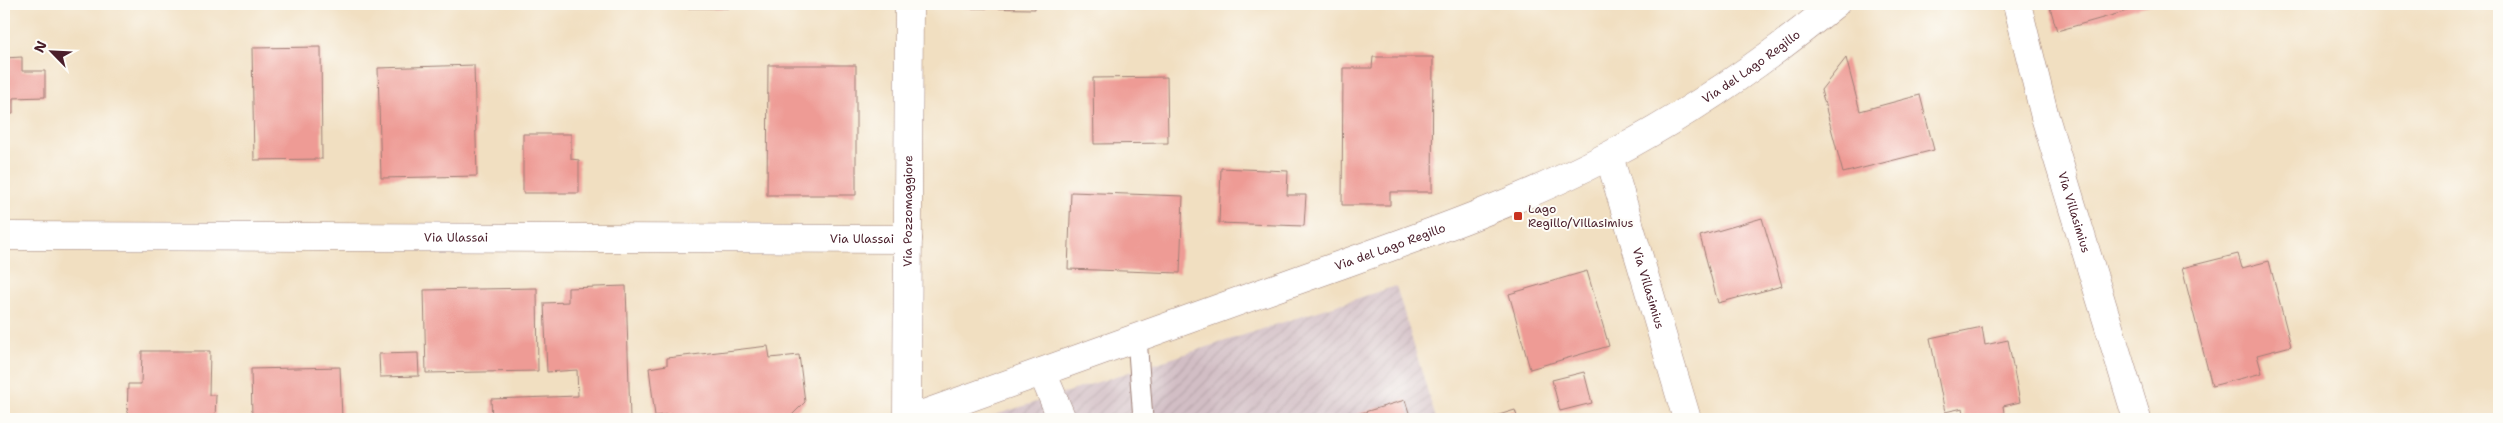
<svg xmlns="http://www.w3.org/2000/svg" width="2503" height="423" font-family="'Shantell Sans',sans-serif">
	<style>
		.industrial { fill: url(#industrial-furrows) }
		.building { fill: #ee9b95 }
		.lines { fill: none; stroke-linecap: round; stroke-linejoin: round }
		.service-casing { stroke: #9e7f76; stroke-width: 21 }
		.minor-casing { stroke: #9e7f76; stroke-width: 29 }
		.service { stroke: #fff; stroke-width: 19 }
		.minor { stroke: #fff; stroke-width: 28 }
		.poi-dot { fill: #c8321e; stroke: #fdfcf7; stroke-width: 2 }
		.labels { text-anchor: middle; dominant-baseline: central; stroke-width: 4; stroke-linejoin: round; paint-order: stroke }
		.street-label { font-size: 12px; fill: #4a1f2b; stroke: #fdfcf7 }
		.poi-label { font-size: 12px; fill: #4a1f2b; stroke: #fdfcf7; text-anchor: start }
	</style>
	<defs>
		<pattern id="industrial-furrows" width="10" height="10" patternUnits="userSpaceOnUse" patternTransform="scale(1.25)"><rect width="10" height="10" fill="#d2bec5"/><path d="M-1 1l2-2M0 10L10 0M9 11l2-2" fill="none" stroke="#b6a3a9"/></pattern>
	</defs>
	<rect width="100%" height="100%" fill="#fdfcf7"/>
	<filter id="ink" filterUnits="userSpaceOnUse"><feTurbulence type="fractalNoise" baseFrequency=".02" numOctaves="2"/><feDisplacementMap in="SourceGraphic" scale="10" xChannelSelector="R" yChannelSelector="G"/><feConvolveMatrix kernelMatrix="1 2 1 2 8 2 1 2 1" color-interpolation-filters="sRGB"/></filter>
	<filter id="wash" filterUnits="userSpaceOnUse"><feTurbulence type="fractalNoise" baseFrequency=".0096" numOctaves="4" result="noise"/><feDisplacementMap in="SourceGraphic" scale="20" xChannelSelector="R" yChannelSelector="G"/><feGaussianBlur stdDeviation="1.12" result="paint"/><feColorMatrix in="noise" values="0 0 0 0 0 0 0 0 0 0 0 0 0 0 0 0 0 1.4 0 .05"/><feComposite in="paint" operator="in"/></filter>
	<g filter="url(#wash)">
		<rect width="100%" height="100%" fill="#f1dfc1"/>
		<path class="industrial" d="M1396,286L1436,419H983Z"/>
		<g id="blocks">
			<path class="building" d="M641,4H729V8H641Z
				M962,4H1035V9L962,8Z
				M2049,4H2152L2057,31Z
				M321,47L322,159L254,160L252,48Z
				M22,57V71H45V97L13,98V114H4V58Z
				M1373,57H1433L1432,192H1390V205H1342L1343,68H1372Z
				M1846,58L1860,111L1920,95L1934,150L1843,173L1821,90Z
				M474,65L477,176L381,178L378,68Z
				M768,65H856V195H767Z
				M1167,77L1168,143L1094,144L1093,78Z
				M523,134H571V159L579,160V193H523Z
				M1221,168L1288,171L1287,195H1306L1304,226L1219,223Z
				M1071,192L1183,196L1180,273L1068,269Z
				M1762,218L1782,286L1718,303L1700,236Z
				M2238,254L2242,268L2269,261L2291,346L2257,355L2262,373L2212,386L2182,268Z
				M1587,271L1609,346L1530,369L1509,294Z
				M626,286L630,419H492L491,399L578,396L577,370L547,372L544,303L568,302V288Z
				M537,288L538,371L426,373L424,290Z
				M1982,327L1985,345L2008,340L2020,402L2003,406L2005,419H1965L1963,408L1945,412L1930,338Z
				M768,346L770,358L799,355L805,402L788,419H674L673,414L655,416L649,368L667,365V358Z
				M142,351H210L209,395H216L215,419H127L128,384H141Z
				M418,353L419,376L380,377L379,354Z
				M340,367L342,419H252L251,369Z
				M1584,372L1592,403L1560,411L1552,380Z
				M1405,400L1411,419H1352L1351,416Z
				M1515,410L1518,419H1486Z"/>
		</g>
	</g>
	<g filter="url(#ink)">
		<use href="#blocks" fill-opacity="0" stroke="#9e7f76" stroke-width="1"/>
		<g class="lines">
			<defs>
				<path id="service" d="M1137,338L1143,419"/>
				<g id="minor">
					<path id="s1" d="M2017,4L2045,117L2137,419"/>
					<path id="s2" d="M1609,156L1687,419"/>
					<path id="s3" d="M4,236L908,239"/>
					<path d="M1042,372L1062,419"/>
					<path id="s4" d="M907,419L909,4"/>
					<path id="s5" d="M910,419C1034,375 1157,330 1281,286C1392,246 1505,210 1610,155C1689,114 1765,61 1835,4"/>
				</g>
			</defs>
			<use href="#service" class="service-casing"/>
			<use href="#minor" class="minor-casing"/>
			<use href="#service" class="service"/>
			<use href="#minor" class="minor"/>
		</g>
	</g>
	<rect class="poi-dot" x="1513" y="211" width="10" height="10" rx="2.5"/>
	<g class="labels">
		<g class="street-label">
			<text stroke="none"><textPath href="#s5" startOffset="915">Via del Lago Regillo</textPath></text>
			<text stroke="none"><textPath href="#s4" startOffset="208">Via Pozzomaggiore</textPath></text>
			<text stroke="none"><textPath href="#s1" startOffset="216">Via Villasimius</textPath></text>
			<text stroke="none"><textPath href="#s3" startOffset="452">Via Ulassai</textPath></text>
			<text stroke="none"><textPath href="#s3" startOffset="858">Via Ulassai</textPath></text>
			<text stroke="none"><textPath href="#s5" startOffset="510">Via del Lago Regillo</textPath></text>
			<text stroke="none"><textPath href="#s2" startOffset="138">Via Villasimius</textPath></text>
		</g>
		<g class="poi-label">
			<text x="1528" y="209">Lago<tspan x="1528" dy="14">Regillo/Villasimius</tspan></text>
		</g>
	</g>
	<rect width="2503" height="423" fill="none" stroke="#fdfcf7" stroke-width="20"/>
	<g transform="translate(52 52) rotate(294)" stroke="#fdfcf7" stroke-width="4" paint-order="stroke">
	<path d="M0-4L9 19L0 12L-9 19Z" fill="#4a1f2b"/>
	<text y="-8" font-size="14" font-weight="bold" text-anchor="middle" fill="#4a1f2b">N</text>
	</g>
</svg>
